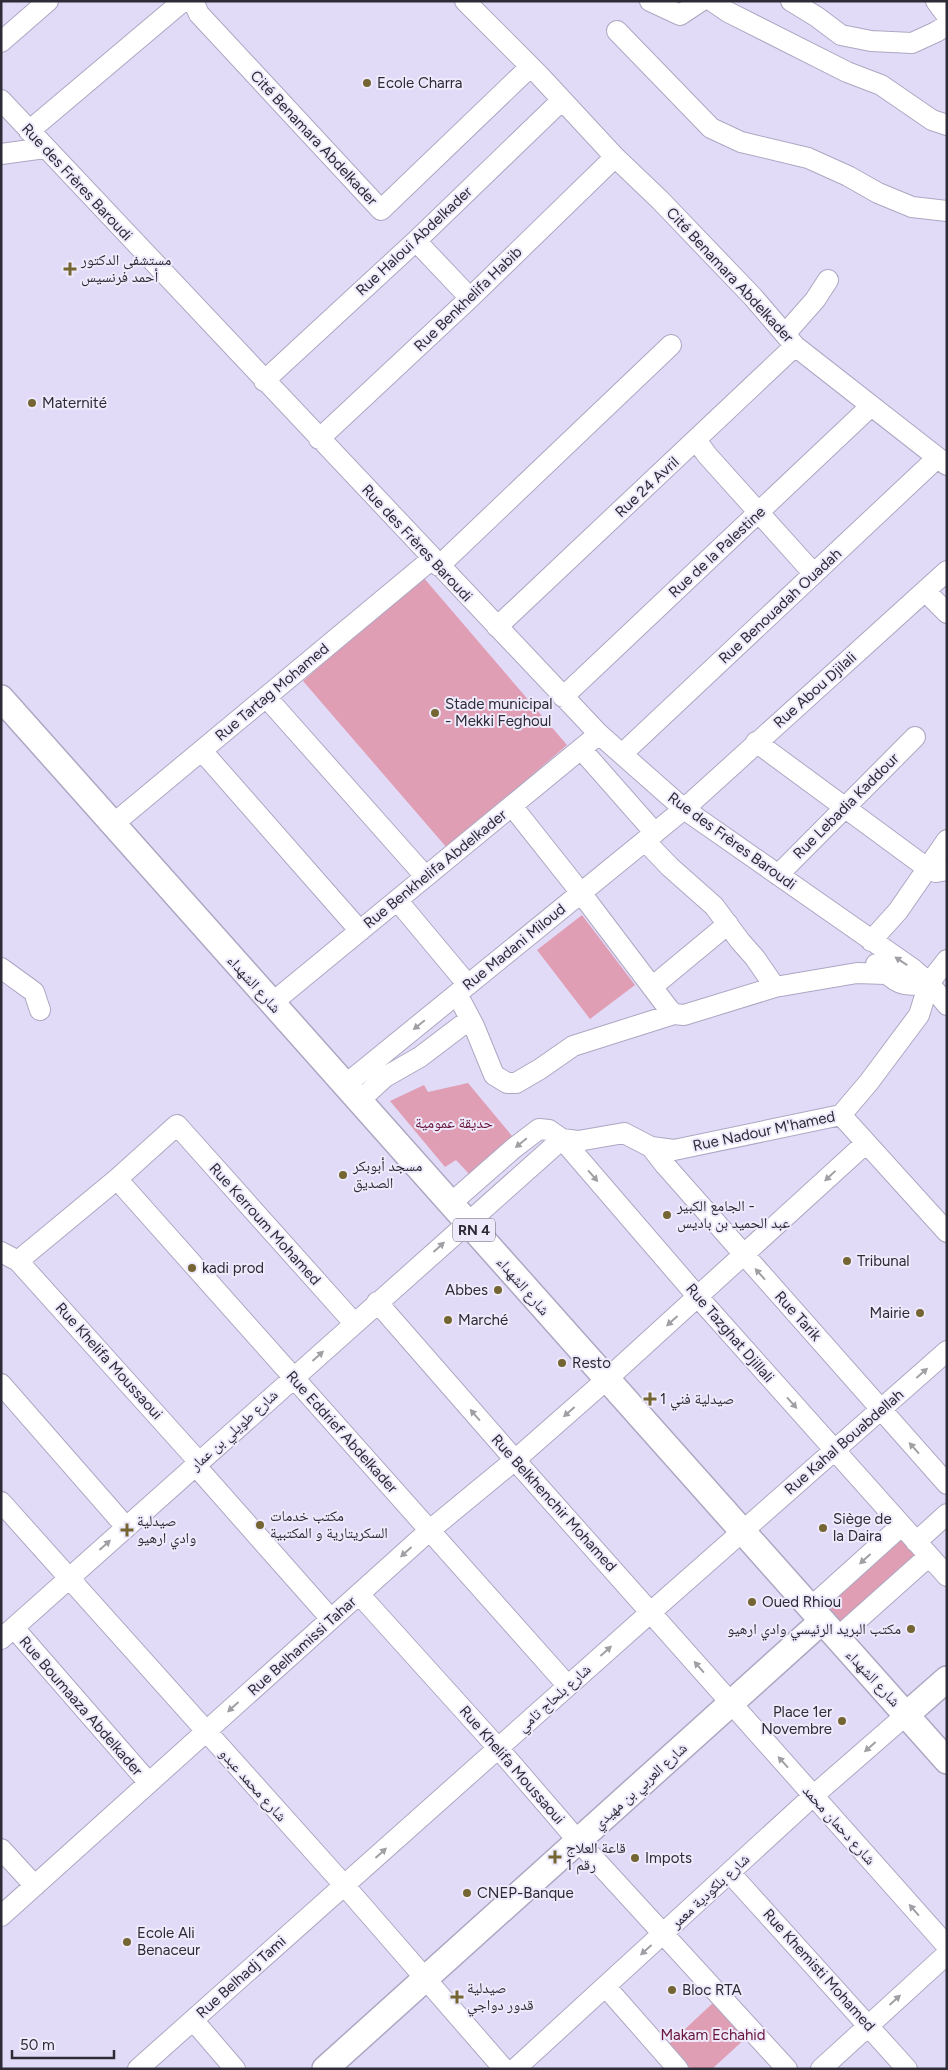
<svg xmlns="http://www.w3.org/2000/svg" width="948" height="2070" font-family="Figtree,'Noto Naskh Arabic',sans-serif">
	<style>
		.green { fill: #df9eb3 }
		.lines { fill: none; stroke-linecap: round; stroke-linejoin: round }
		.minor-casing { stroke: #ada7c2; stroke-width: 22 }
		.major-casing { stroke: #ada7c2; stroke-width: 28 }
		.minor { stroke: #fff; stroke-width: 20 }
		.major { stroke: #fff; stroke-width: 25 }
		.oneway { fill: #a0a0a4 }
		.poi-dot { fill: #756533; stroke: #eeeafc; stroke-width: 2 }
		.labels { text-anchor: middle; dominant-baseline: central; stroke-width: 4; stroke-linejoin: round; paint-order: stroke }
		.shield { fill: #eeeafc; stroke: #676471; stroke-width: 1 }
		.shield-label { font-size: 14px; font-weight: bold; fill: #2d2b35 }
		.poi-label { font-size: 15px; fill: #2d2b35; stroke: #eeeafc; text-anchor: start }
		.street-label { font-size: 15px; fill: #2d2b35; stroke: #eeeafc }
		.park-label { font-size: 15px; fill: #68133a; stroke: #eeeafc }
	</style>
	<rect width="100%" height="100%" fill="#e2dbf8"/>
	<path class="green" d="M423,577L567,745L447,848L303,681Z
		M582,915L635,985L590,1019L537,950Z
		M468,1083L512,1136L471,1176L456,1160L445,1167L390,1101L424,1085L428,1092Z
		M900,1535L919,1556L839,1628L820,1607Z
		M715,2001L747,2037L712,2069H691L668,2045Z"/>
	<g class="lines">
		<defs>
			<path id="minor" d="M193,1L199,14L381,210L530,67
				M465,1L539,75L615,157L660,200L753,297L795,346L947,465
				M650,1L680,15L701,1
				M712,1L728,12L847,72L881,85L932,120L947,125
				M791,1L817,17L841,35L871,41L912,43L936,32L947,25
				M936,1L947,16
				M617,31L711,128L741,142L808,158L848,176L878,193L912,207L947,211
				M1,42L48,1
				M1,100L599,734L684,809L913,969L929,983L947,1005
				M29,131L183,1
				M1,154L45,148
				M416,241L470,298
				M785,334L815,300L828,280
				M264,381L419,238L562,100
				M319,439L470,298L615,157
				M696,440L707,455L814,574
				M439,566L671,345
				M925,591L947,613
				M497,627L795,346
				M563,697L871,406
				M267,698L425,876
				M756,742L927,868L936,872L947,870
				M581,749L655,833
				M202,751L360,931
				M622,754L937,458
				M512,806L581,893L668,1008L674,1014
				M112,825L432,559
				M645,841L670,867L714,906L740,941L755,958L775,987
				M778,875L915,737
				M397,900L468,985
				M871,941L898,911L947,840
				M876,964C895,983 902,988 929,983
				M1,968L34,992L40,1010
				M652,987L728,924
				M457,994L474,1026L494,1075L507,1083H516L540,1069L573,1046L674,1014L684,1015L775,987L857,973L886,974
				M272,1003L599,734
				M345,1085L684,809L947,571
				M359,1101L385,1077L420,1057L470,1019
				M841,1115L947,1232
				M562,1139L698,1297L947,1576
				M651,1147L665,1165L947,1484
				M117,1179L568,1686
				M450,1204L514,1148L539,1129L549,1130L562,1139L578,1141L624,1133L651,1147L674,1150L841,1115L869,1082L919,1015L929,983L947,960
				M1,1252L18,1261L199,1462
				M18,1261L117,1179L177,1125L354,1323
				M377,1302L515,1460L947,1946
				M1,1384L126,1527
				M195,1465L331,1619
				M1,1502L344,1885L504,2069
				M916,1542L947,1514
				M359,1594L498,1748L579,1842L787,2069
				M809,1609L901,1526
				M14,1628L149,1783
				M1,1639L562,1139
				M836,1639L929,1556
				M1,1849L35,1886
				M730,1873L907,2069
				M1,1916L430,1530L515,1460L606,1380L866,1143
				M606,1987L678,2069
				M193,2020L235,2069
				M138,2069L651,1612L947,1351
				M515,2069L813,1796L906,1715
				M821,2069L947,1954"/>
			<path id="major" d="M1,698L947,1761
				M906,1715L947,1679
				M325,2069L821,1622"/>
		</defs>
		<use href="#minor" class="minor-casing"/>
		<use href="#major" class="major-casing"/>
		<use href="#minor" class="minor"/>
		<use href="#major" class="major"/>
	</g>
	<defs><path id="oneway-solid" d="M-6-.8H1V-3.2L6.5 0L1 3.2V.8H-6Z" transform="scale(1.25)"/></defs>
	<g class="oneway">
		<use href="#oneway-solid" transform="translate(901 961) rotate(-146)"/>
		<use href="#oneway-solid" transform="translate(419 1025) rotate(141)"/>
		<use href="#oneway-solid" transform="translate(521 1143) rotate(141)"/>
		<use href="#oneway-solid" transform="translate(593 1176) rotate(49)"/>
		<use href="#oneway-solid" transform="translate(830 1176) rotate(137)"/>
		<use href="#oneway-solid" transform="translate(439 1247) rotate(-42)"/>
		<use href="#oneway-solid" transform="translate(760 1274) rotate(-132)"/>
		<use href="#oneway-solid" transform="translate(672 1321) rotate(138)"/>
		<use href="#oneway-solid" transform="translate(318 1356) rotate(-42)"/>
		<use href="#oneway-solid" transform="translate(922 1373) rotate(-41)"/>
		<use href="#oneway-solid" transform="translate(792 1403) rotate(48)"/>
		<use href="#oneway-solid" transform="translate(569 1412) rotate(139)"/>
		<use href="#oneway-solid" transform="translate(475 1415) rotate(-131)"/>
		<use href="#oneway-solid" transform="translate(914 1448) rotate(-132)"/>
		<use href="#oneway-solid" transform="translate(105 1545) rotate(-42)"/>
		<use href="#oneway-solid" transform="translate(406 1552) rotate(138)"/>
		<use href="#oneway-solid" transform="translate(865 1559) rotate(138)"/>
		<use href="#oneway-solid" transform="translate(606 1651) rotate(-42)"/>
		<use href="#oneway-solid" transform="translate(699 1667) rotate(-131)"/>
		<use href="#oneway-solid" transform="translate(233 1707) rotate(138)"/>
		<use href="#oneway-solid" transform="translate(870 1747) rotate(139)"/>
		<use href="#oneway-solid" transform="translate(783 1762) rotate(-132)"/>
		<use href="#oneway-solid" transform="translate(381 1853) rotate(-42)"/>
		<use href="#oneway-solid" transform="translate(914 1910) rotate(-131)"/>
		<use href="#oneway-solid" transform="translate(646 1950) rotate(138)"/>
		<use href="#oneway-solid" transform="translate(895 2000) rotate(-42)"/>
	</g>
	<g class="poi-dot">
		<circle cx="367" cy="83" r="5"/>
		<path d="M67.5 261.5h5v5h5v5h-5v5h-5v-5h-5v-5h5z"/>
		<circle cx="32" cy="403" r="5"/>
		<circle cx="435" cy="713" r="5"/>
		<circle cx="343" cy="1175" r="5"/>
		<circle cx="667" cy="1215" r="5"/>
		<circle cx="847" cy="1261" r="5"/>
		<circle cx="192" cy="1268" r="5"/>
		<circle cx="498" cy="1290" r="5"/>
		<circle cx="920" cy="1313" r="5"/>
		<circle cx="448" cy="1320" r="5"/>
		<circle cx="562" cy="1363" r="5"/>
		<path d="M647.5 1391.5h5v5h5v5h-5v5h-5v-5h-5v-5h5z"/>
		<circle cx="260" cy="1525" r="5"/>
		<circle cx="823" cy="1528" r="5"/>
		<path d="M124.5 1522.5h5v5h5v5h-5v5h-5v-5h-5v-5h5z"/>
		<circle cx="752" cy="1602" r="5"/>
		<circle cx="911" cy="1629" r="5"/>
		<circle cx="842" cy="1721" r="5"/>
		<path d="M552.5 1849.5h5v5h5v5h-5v5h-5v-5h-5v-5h5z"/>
		<circle cx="635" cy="1858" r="5"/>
		<circle cx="467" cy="1893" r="5"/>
		<circle cx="127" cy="1942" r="5"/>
		<circle cx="672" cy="1990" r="5"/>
		<path d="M454.5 1989.5h5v5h5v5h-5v5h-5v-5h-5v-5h5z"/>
	</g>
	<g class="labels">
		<rect class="shield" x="453" y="1218.5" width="42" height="23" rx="4"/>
		<g class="shield-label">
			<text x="474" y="1230">RN 4</text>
		</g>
		<g class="poi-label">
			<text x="377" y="83">Ecole Charra</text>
			<text x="81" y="260">مستشفى الدكتور<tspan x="81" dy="17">أحمد فرنسيس</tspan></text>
			<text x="42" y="403">Maternité</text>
			<text x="445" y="704">Stade municipal<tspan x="445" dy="17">- Mekki Feghoul</tspan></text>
			<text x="353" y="1166">مسجد أبوبكر<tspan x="353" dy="17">الصديق</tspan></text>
			<text x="677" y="1206">الجامع الكبير -<tspan x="677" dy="17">عبد الحميد بن باديس</tspan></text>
			<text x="857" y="1261">Tribunal</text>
			<text x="202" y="1268">kadi prod</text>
			<text x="488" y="1290" text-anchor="end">Abbes</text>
			<text x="910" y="1313" text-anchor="end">Mairie</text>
			<text x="458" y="1320">Marché</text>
			<text x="572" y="1363">Resto</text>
			<text x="660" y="1399">صيدلية فني 1</text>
			<text x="270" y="1516">مكتب خدمات<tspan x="270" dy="17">السكريتارية و المكتبية</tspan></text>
			<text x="833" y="1519">Siège de<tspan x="833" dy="17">la Daira</tspan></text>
			<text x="137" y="1521">صيدلية<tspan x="137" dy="17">وادي ارهيو</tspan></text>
			<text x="762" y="1602">Oued Rhiou</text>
			<text x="901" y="1629" text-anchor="end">مكتب البريد الرئيسي وادي ارهيو</text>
			<text x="832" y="1712" text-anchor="end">Place 1er<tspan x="832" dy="17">Novembre</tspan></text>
			<text x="566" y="1848">قاعة العلاج<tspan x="566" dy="17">رقم 1</tspan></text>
			<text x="645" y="1858">Impots</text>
			<text x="477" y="1893">CNEP-Banque</text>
			<text x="137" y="1933">Ecole Ali<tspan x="137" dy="17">Benaceur</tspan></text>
			<text x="467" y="1988">صيدلية<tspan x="467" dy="17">قدور دواجي</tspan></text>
			<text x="682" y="1990">Bloc RTA</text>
		</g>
		<g class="street-label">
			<text transform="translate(314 138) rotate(47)">Cité Benamara Abdelkader</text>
			<text transform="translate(77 182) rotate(47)">Rue des Frères Baroudi</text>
			<text transform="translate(414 241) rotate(-43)">Rue Haloui Abdelkader</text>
			<text transform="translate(730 275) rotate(47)">Cité Benamara Abdelkader</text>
			<text transform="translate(468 299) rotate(-44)">Rue Benkhelifa Habib</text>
			<text transform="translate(647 487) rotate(-43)">Rue 24 Avril</text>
			<text transform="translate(417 543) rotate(47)">Rue des Frères Baroudi</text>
			<text transform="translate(717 552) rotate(-43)">Rue de la Palestine</text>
			<text transform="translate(780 606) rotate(-43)">Rue Benouadah Ouadah</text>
			<text transform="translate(815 690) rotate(-42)">Rue Abou Djilali</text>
			<text transform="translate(272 692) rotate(-40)">Rue Tartag Mohamed</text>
			<text transform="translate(846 806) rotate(-45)">Rue Lebadia Kaddour</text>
			<text transform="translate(732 841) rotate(36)">Rue des Frères Baroudi</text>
			<text transform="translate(435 869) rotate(-39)">Rue Benkhelifa Abdelkader</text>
			<text transform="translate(514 947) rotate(-39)">Rue Madani Miloud</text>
			<text transform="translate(254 984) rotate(48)">شارع الشهداء</text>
			<text transform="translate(764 1131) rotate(-12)">Rue Nadour M'hamed</text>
			<text transform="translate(265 1224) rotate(48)">Rue Kerroum Mohamed</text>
			<text transform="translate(523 1286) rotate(49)">شارع الشهداء</text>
			<text transform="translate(798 1316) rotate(48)">Rue Tarik</text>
			<text transform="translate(730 1333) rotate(49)">Rue Tazghat Djillali</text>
			<text transform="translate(109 1361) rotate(48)">Rue Khelifa Moussaoui</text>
			<text transform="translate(234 1430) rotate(-42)">شارع طويلي بن عمار</text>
			<text transform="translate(342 1432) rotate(48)">Rue Eddrief Abdelkader</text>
			<text transform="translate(844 1442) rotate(-41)">Rue Kahal Bouabdellah</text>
			<text transform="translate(554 1503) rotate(48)">Rue Belkhenchir Mohamed</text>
			<text transform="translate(302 1646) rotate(-42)">Rue Belhamissi Tahar</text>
			<text transform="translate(873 1678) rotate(47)">شارع الشهداء</text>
			<text transform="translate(554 1698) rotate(-42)">شارع بلحاج تامي</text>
			<text transform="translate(81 1706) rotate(49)">Rue Boumaaza Abdelkader</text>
			<text transform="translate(512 1765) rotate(49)">Rue Khelifa Moussaoui</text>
			<text transform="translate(253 1785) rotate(48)">شارع محمد عبدو</text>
			<text transform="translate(640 1786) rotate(-42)">شارع العربي بن مهيدي</text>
			<text transform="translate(839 1825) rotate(48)">شارع دحمان محمد</text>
			<text transform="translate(710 1891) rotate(-43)">شارع بلكودية معمر</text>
			<text transform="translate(819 1970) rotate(48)">Rue Khemisti Mohamed</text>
			<text transform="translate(241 1977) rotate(-42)">Rue Belhadj Tami</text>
		</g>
		<g class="park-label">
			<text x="454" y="1123">حديقة عمومية</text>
			<text x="713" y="2035">Makam Echahid</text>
		</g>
	</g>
	<rect width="948" height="2070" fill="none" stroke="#2d2b35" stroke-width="5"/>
	<path d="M12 2050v8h102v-8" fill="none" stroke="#2d2b35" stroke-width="2.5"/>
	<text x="20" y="2050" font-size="15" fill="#2d2b35" stroke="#eeeafc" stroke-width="4" paint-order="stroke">50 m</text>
</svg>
